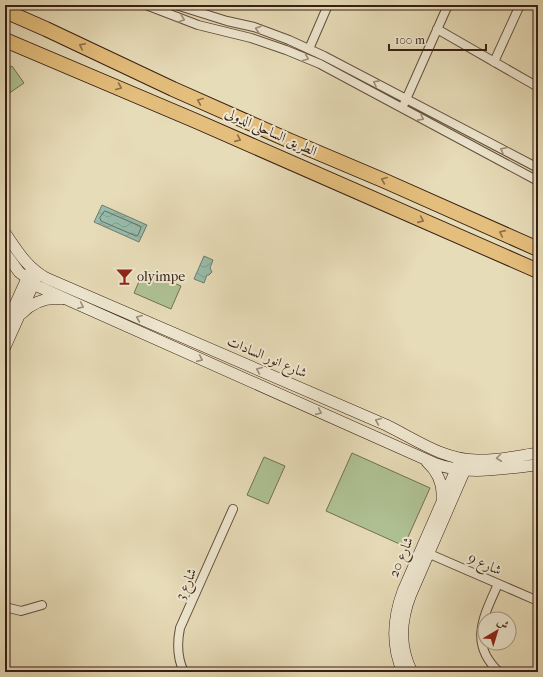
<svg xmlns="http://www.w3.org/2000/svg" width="543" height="677" font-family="'IM FELL French Canon',Amiri,serif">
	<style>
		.garden { fill: #afc294; stroke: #727054 }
		.water { fill: url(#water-waves); stroke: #707d6f }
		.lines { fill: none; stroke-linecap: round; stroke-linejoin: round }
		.shore { stroke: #666e60; stroke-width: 1 }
		.street-casing { stroke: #624e3d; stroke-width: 10 }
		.secondary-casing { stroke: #361f14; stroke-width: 12 }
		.highway-casing { stroke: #361f14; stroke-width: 16 }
		.street { stroke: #efe8d1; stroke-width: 8 }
		.secondary { stroke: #efe8d1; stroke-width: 11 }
		.highway { stroke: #e4be7c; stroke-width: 14 }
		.oneway { stroke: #9c8e7c }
		.oneway2 { stroke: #8d6e48 }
		.labels { text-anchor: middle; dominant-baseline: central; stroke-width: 4; stroke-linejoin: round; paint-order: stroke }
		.street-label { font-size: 14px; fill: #361f14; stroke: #efe8d1 }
		.poi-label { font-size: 14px; fill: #361f14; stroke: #efe8d1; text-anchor: start }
	</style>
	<defs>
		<pattern id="water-waves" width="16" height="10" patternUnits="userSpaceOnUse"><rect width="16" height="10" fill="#97bcab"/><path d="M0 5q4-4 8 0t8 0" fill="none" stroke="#83a192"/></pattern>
	</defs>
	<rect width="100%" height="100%" fill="#e7dcb8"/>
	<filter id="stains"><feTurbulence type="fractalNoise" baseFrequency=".005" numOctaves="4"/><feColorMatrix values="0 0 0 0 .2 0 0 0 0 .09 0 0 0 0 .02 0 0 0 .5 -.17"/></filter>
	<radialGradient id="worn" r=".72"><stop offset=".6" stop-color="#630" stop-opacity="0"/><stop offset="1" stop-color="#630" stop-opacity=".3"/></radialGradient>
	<path class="garden" d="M12,66L24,83L5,96V71Z
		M144,270L181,286L171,309L134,293Z
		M352,453L430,488L404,546L326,511Z
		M264,457L285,466L268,504L247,495Z"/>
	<path class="water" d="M102,205L147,225L139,242L94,222Z
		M204,256L213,260L210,268L212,272L209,275H207L204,283L194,279Z"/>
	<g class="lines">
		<path class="shore" d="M105,211L140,226L141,228L138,235L136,236L101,221L100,218Z"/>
		<defs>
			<path id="street" d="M146,5L198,25L251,38L286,50L320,64L538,181
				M176,5L227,21L254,27L289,40L324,56L538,168
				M437,29L538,87
				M309,49L328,5
				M494,62L520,5
				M404,104L448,5
				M425,552L538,601
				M498,584C484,616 468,643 499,672
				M5,607L21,611L42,605
				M184,672C177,658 177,643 180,628L233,509"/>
			<path id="secondary" d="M5,233C17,250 27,268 46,278L386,425C415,439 443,460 477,460C497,461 518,456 538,453
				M5,253L19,272L37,286L436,464C469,476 504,468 538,465
				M21,314C33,302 46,297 62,299
				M5,327L29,274
				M5,347L36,278
				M427,462C437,471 443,484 442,498
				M403,672C391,646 393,618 403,591L459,463
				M412,672C399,647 401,619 411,594L467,465"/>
			<path id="highway" d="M5,11L46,29L173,89L288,140L385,181L538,249
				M5,40L196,121L538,271"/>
		</defs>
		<use href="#street" class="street-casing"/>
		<use href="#secondary" class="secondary-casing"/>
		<use href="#highway" class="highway-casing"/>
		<use href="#street" class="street"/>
		<use href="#secondary" class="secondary"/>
		<use href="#highway" class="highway"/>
	</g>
	<defs><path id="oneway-chevron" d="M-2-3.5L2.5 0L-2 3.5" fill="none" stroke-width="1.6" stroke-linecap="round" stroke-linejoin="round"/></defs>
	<g class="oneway">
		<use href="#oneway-chevron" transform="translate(182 19) rotate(19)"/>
		<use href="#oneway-chevron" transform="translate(258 29) rotate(-162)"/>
		<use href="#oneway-chevron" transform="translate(306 58) rotate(23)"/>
		<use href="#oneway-chevron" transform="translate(376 83) rotate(-152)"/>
		<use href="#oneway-chevron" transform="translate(421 118) rotate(28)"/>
		<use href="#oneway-chevron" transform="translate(503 150) rotate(-153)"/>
		<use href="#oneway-chevron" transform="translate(81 306) rotate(24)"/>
		<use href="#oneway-chevron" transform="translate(139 318) rotate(-157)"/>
		<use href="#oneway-chevron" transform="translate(200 359) rotate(24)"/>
		<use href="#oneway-chevron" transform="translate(259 370) rotate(-157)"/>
		<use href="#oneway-chevron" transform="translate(319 412) rotate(24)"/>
		<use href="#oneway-chevron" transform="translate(378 421) rotate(-157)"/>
		<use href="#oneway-chevron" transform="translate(499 458) rotate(173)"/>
	</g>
	<g class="oneway2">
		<use href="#oneway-chevron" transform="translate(82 46) rotate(-154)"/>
		<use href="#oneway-chevron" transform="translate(119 87) rotate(23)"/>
		<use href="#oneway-chevron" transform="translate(200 101) rotate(-157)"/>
		<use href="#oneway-chevron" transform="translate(238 139) rotate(24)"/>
		<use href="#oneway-chevron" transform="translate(384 180) rotate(-157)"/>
		<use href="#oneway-chevron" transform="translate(421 220) rotate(24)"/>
		<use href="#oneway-chevron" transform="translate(502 233) rotate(-156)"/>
	</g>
	<defs>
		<symbol id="bar-bare" viewBox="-9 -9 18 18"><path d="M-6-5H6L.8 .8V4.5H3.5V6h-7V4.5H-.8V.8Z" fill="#8f2418" stroke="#efe8d1" stroke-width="2.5" paint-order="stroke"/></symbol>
	</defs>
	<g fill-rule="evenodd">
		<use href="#bar-bare" x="112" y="264" width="25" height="25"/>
	</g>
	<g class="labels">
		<g class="street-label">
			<text transform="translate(271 132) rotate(24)">الطريق الساحلى الدولى</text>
			<text transform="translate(267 357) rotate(23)">شارع انور السادات</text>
			<text transform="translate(401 557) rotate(-67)">شارع 20</text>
			<text transform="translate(485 564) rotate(24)">شارع 9</text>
			<text transform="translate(186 584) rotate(-66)">شارع 3</text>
		</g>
		<g class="poi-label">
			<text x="137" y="276">olyimpe</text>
		</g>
	</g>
	<rect width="543" height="677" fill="none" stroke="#e7dcb8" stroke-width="20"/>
	<rect x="6" y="6" width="531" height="665" fill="none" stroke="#361f14" stroke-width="2"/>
	<rect x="10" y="10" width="523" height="657" fill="none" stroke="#361f14"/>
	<g transform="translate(497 631) rotate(38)"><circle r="19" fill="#efe8d1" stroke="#a59885"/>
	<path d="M0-3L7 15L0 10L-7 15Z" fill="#8f2418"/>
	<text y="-6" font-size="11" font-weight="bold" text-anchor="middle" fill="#361f14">ش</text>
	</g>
	<path d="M389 44v6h97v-6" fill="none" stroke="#361f14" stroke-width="2"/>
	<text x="395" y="44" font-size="12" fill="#361f14" stroke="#efe8d1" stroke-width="3" paint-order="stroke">100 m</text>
	<rect width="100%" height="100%" filter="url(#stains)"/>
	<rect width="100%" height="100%" fill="url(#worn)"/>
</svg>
